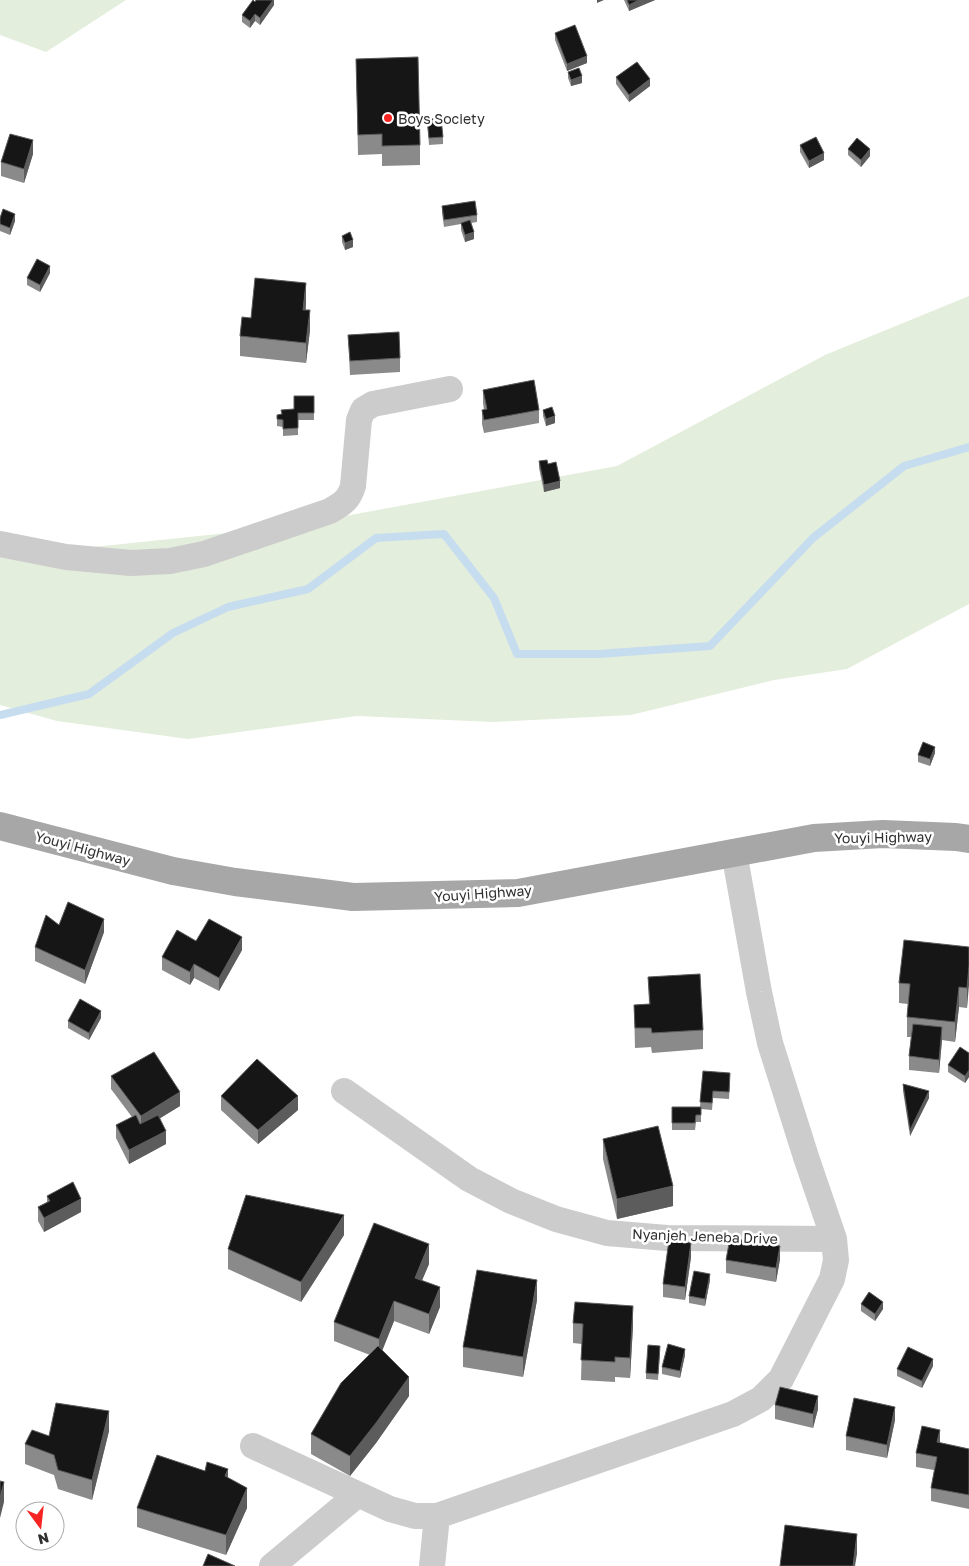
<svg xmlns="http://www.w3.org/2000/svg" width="969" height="1566" font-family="'Golos Text',sans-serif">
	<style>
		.green { fill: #e4eedc }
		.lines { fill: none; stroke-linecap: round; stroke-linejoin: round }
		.stream { stroke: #c6dcef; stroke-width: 8 }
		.street { stroke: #ccc; stroke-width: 26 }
		.primary { stroke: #a7a7a7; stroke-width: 28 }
		.wall { fill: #8a8a8a }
		.shaded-wall { fill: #5c5c5c }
		.building { fill: #161616; stroke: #5c5c5c }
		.poi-dot { fill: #f62422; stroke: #fff; stroke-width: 2 }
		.labels { text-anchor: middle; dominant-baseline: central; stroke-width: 5; stroke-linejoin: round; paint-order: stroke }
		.poi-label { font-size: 14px; fill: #2f2f2f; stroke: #fff; text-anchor: start }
		.street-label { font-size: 14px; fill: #2f2f2f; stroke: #fff }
	</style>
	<rect width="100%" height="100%" fill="#fff"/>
	<path class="green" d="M0,0H126L46,52L0,35Z
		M969,296V604L847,669L774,680L631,715L493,722L357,716L188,739L57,721L0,705V552L65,550L285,527L617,466L825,355Z"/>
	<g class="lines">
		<path class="stream" d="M0,715L89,694L173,633L228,607L308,589L376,538L444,534L494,598L517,654H598L710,646L813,538L904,466L969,447"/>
		<path class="street" d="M0,544L66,557L131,563L170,561L204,554L330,511C342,504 349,500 353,486L359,420L363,410L373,404L450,389
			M344,1091L469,1179L511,1201L556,1219L607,1233L667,1238L834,1239
			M253,1446L390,1509L415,1516H437L733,1414L761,1399L781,1379L832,1279L836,1260L834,1239L806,1157L770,1043L759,992L734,852
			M272,1566L357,1495
			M432,1566L437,1516"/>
		<path class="primary" d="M0,826L173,871L235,882L353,897L518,893L814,838L883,834L956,837L969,839"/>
	</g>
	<path class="wall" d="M274,0V5L260,25L255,21L250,28L242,22V15Z
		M624,0H655L629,11Z
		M555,33L587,63L567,71L555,40Z
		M356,59L420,145V165L382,166V154L358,155Z
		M568,72L582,83L571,86L568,78Z
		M616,77L650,86L629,102L616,84Z
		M427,119L443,137V144L429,145Z
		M800,145L824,160L809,168L800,152Z
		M848,149L870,156L861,167L848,155Z
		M33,154L24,183L1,176V162Z
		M442,206L477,215V222L471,223L474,239L465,242L461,230V224L444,227L442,213Z
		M0,218L15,221L10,235L0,231Z
		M342,236L353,247L345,250L342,242Z
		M50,273L40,292L27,285V278Z
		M306,303V310L310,330L306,363L240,356V336L251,318Z
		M348,335L400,358V372L350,375Z
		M483,390L539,410V423L484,433L482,424V410H484L483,403Z
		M314,396V420H298V435L283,436V427L277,426V415L281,414L294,409Z
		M543,410L555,423L546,426L543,416Z
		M539,461L548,464L560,488L544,492L539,468Z
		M935,753L930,766L918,762V755Z
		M59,925L104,932L85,984L35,961V947Z
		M969,947L967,1008L959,1007L955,1042L942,1040L939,1073L909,1070V1056L911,1037H907V1017L908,1004L899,1003V983Z
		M242,950L219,991L194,978L190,985L162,970V957Z
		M648,977L703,1030V1049L652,1053L651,1047L635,1048L634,1005L649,1004Z
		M101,1018L89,1040L68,1028V1021Z
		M969,1053V1077L965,1083L948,1072V1065Z
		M703,1071L730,1080L729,1099L713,1098L712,1110L701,1109V1122H696L695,1130H672V1107H700Z
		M111,1076L180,1106L160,1118L166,1144L129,1164L116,1138V1125L132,1117L111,1089Z
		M903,1084L929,1098L910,1136L903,1091Z
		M221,1096L298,1110L258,1144L221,1110Z
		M603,1139L673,1206L617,1219L603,1159Z
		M47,1196L81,1212L44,1232L38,1221V1207L47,1202Z
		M344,1235L301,1302L228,1269V1249Z
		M691,1257L685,1300L663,1297V1284Z
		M780,1259L776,1282L726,1273V1260Z
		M429,1264L422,1280L440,1307L429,1334L394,1321L382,1350L409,1396L376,1443L350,1476L311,1454V1434L370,1355L334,1341V1322Z
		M710,1280L705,1306L689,1303V1296Z
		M537,1300L523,1377L463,1367V1347Z
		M861,1304L883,1309L875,1321L861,1311Z
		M573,1323L633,1326L630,1378L615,1377V1382L581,1380L582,1344L573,1343Z
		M660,1353L658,1380L646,1379V1373Z
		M685,1355L680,1378L662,1374V1367Z
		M933,1366L922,1388L897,1376V1369Z
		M775,1405L818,1409L813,1428L775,1419Z
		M895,1420L887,1458L846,1450V1436Z
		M109,1431L92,1500L58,1489L54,1475L25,1464V1444L49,1436Z
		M940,1443L969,1449V1509L931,1501V1488L934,1470L916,1467V1453Z
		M228,1478L247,1508L226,1555L137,1527V1508Z"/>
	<path class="shaded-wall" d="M273,0H274V5L260,25V18Z
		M597,0H604L597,3Z
		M639,0H655L629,11V5Z
		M255,14V21L250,28V21Z
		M587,56V63L567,71V64Z
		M582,76V83L571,86V80Z
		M650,79V86L629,102V95Z
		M33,140V154L24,183V169Z
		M870,149V156L861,167V160Z
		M824,153V160L809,168V161Z
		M15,214V221L10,235V228Z
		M474,232V239L465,242V235Z
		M353,240V247L345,250V243Z
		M50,266V273L40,292V285Z
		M306,283V303L303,330V310Z
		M310,310V330L306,363V343Z
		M555,416V423L546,426V419Z
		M560,481V488L544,492V485Z
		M935,747V753L930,766V759Z
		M104,919V932L85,984V970Z
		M242,937V950L219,991V978Z
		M194,964V978L190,985V972Z
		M969,966V985L967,1008V988Z
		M959,987V1007L955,1042V1022Z
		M101,1011V1018L89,1040V1033Z
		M942,1027V1040L939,1073V1060Z
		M969,1070V1077L965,1083V1076Z
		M929,1091V1098L910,1136V1130Z
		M180,1092V1106L141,1130V1116Z
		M298,1096V1110L258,1144V1130Z
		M166,1131V1144L129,1164V1150Z
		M673,1186V1206L617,1219V1199Z
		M81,1199V1212L44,1232V1218Z
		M344,1215V1235L301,1302V1282Z
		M691,1243V1257L685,1300V1287Z
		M429,1244V1264L415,1297V1278Z
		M780,1246V1259L776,1282V1268Z
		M710,1274V1280L705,1306V1299Z
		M537,1280V1300L523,1377V1357Z
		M440,1287V1307L429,1334V1314Z
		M394,1301V1321L379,1359V1339Z
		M883,1302V1309L875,1321V1314Z
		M633,1306V1326L630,1378V1358Z
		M685,1349V1355L680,1378V1371Z
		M933,1359V1366L922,1388V1381Z
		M409,1377V1396L376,1443L350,1476V1456Z
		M818,1396V1409L813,1428V1414Z
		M895,1407V1420L887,1458V1445Z
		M109,1411V1431L92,1500V1480Z
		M940,1430V1444L937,1442Z
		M228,1469V1488L225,1476Z
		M4,1482V1502L0,1518V1498Z
		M247,1488V1508L226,1555V1535Z
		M857,1534V1554L855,1566H853Z"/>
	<path class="building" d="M253,0L255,2L256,0H273L260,18L255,14L250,21L242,15Z
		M627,0H639L629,5Z
		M575,25L587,56L567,64L555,33Z
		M418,57L420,145L382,146V134L358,135L356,59Z
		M637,62L650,79L629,95L616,77Z
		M579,68L582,76L571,80L568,72Z
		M441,118L443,137L429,138L427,119Z
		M10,134L33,140L24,169L1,162Z
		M816,137L824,153L809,161L800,145Z
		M857,138L870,149L861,160L848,149Z
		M475,201L477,215L444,220L442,206Z
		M3,209L15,214L10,228L0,224V218Z
		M470,220L474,232L465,235L461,223Z
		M350,232L353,240L345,243L342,236Z
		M37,259L50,266L40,285L27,278Z
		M255,278L306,283L303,310H310L306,343L240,336L242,317L251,318Z
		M399,332L400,358L350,361L348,335Z
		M534,380L539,410L484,420L482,410L487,409L483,390Z
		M294,396H314V413H298V428L283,429V420L277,419V415L282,414L281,410L294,409Z
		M552,407L555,416L546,419L543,410Z
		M547,460L548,464L556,462L560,481L544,485L539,461Z
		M923,742L935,747L930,759L918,755Z
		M68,902L104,919L85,970L35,947L46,915L59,925Z
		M209,919L242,937L219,978L194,964L190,972L162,957L177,930L196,941Z
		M904,940L969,947V966L967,988L959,987L955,1022L907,1017L910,984L899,983Z
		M700,974L703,1030L652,1033L651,1028H635L634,1005L650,1004L648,977Z
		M80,999L101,1011L89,1033L68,1021Z
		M913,1024L942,1027L939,1060L909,1056Z
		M960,1047L969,1053V1070L965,1076L948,1065Z
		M154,1052L180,1092L141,1116L111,1076Z
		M257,1059L298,1096L258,1130L221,1096Z
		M703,1071L730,1073L729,1092L713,1091L712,1103L700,1102Z
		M903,1084L929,1091L910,1130Z
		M672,1107H701V1115H696L695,1123H672Z
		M136,1115L140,1124L158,1115L166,1131L129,1150L116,1125Z
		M658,1126L673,1186L617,1199L603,1139Z
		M73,1182L81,1199L44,1218L38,1207L50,1201L47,1196Z
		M246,1195L344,1215L301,1282L228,1249Z
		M374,1223L429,1244L415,1278L440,1287L429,1314L394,1301L379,1339L334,1322Z
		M730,1238L780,1246L776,1268L726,1260Z
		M669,1240L691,1243L685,1287L663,1284Z
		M477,1270L537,1280L523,1357L463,1347Z
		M694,1271L710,1274L705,1299L689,1296Z
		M869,1292L883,1302L875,1314L861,1304Z
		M575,1302L633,1306L630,1358L615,1357V1362L581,1360L583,1324L573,1323Z
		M668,1344L685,1349L680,1371L662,1367Z
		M648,1345L660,1346L658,1374L646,1373Z
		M378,1346L409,1377L376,1423L350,1456L311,1434L341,1383Z
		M908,1347L933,1359L922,1381L897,1369Z
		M780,1387L818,1396L813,1414L775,1405Z
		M854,1398L895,1407L887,1445L846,1436Z
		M56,1403L109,1411L92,1480L58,1470L54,1455L25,1444L32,1430L49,1436Z
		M922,1426L940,1430L937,1442L969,1449V1495L931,1488L937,1457L916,1453Z
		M157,1455L205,1471L207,1462L228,1469L225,1476L247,1488L226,1535L137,1508Z
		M0,1481L4,1482L0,1498Z
		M785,1525L857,1534L853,1566H780Z
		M208,1554L235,1566H203Z"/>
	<circle class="poi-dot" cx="388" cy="118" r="5"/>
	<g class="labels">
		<g class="poi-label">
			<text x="398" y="118">Boys Society</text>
		</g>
		<g class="street-label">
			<text transform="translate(883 837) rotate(-1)">Youyi Highway</text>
			<text transform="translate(83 848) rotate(15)">Youyi Highway</text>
			<text transform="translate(483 893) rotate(-4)">Youyi Highway</text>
			<text transform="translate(705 1236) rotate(2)">Nyanjeh Jeneba Drive</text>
		</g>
	</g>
	<g transform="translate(40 1526) rotate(165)"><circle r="24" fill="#ffffff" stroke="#acacac"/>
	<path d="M0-4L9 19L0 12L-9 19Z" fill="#f62422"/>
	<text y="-8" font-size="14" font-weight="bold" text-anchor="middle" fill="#2f2f2f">N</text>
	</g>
</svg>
